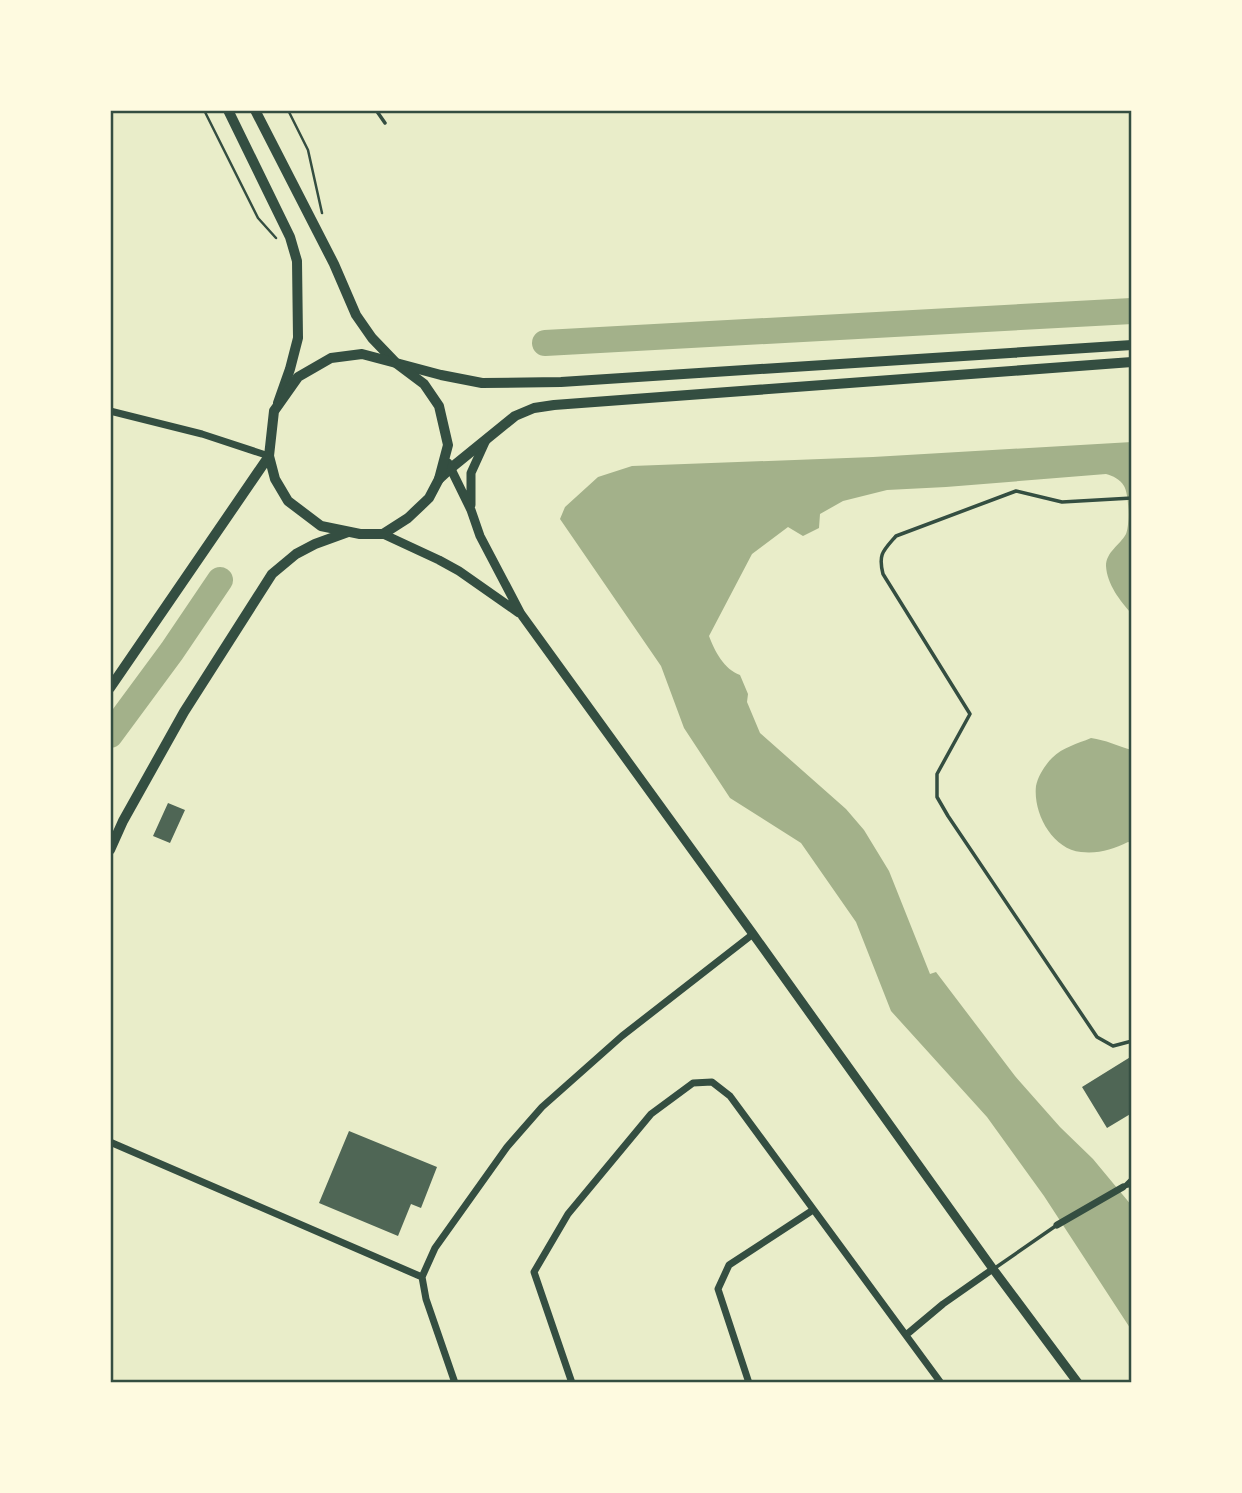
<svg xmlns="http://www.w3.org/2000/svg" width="1242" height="1493" font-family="Mulish,sans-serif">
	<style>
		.water { fill: #a3b18a }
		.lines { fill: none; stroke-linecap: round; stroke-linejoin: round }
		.river { stroke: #a3b18a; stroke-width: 26 }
		.building { fill: #4f6655 }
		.path { stroke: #344e41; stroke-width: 2.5 }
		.service { stroke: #344e41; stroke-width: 3.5 }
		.minor { stroke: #344e41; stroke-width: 7 }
		.tertiary { stroke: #344e41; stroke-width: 9 }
		.secondary { stroke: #344e41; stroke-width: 10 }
		.primary { stroke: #344e41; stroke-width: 10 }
		.neatline { fill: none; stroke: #344e41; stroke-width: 2.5 }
	</style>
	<rect width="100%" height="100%" fill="#e9edc9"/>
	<path class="water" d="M1132,442V614C1120,601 1107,584 1106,566C1106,552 1120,545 1126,534C1130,525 1129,494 1124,486C1120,479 1113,476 1106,474L946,487L887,490L843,501L820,514L819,528L803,536L788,527L752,554L709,636C715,652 724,669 740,675L748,694L747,702L760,733L846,809L864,830L889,871L930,974L936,972L1015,1076L1060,1127L1093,1159L1132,1206V1331L1044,1196L987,1117L891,1011L856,922L801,843L730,798L684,728L661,666L560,519L565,507L598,477L632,466L873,457Z
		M1091,738C1106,740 1117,746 1132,750V843L1128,842C1113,849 1099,854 1081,852C1052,849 1033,813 1036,786C1038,776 1045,765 1052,758C1063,747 1077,744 1091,738Z"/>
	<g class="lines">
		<path class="river" d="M545,343L1132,311
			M110,735L172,651L220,580"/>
	</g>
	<path class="building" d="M168,803L185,810L170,843L153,836Z
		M1132,1056V1113L1107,1128L1082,1087Z
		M349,1131L437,1167L421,1208L411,1204L398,1236L319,1203Z"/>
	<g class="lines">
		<path class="path" d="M204,110L258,218L276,238
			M288,110L308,150L322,213"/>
		<path class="service" d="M376,110L385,123
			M1132,498L1062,502L1016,491L896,536C883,551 878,554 883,574L970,714L937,774V797L948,816L1097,1037L1113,1046L1132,1041
			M1132,1178L1123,1187L1132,1185
			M995,1268L1057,1225"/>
		<path class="minor" d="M110,411L202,434L269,456
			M110,1142L422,1277
			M1057,1225L1123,1187
			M906,1335L943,1304L993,1269
			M455,1383L426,1299L422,1277L435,1248L507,1147L542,1107L622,1036L753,934
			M572,1383L534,1272L568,1214L651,1114L693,1083L712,1082L730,1096L941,1383
			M749,1383L718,1289L729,1265L813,1210"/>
		<path class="tertiary" d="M448,463L471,510L480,536L521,614L753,934L993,1269L1078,1383
			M471,505V473L486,440
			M383,534L439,560L459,571L519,613"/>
		<path class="secondary" d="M228,110L290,237L297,261L298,338L290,369L278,403
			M255,110L334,264L356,315L372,338L396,363L441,375L482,383L561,382L1132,345
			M439,479L451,468L515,416L534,408L554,405L1132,362"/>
		<path class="primary" d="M362,354L396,363L424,384L439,406L448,445L439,479L429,498L408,518L383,534H360L321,526L288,501L275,479L269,456L274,411L298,377L331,358Z
			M110,688L269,456
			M110,850L123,821L184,712L272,574L296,554L315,544L348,532"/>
	</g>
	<rect width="1242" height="1493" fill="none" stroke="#fefae0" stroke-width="224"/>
	<rect x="112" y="112" width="1018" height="1269" class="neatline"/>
</svg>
